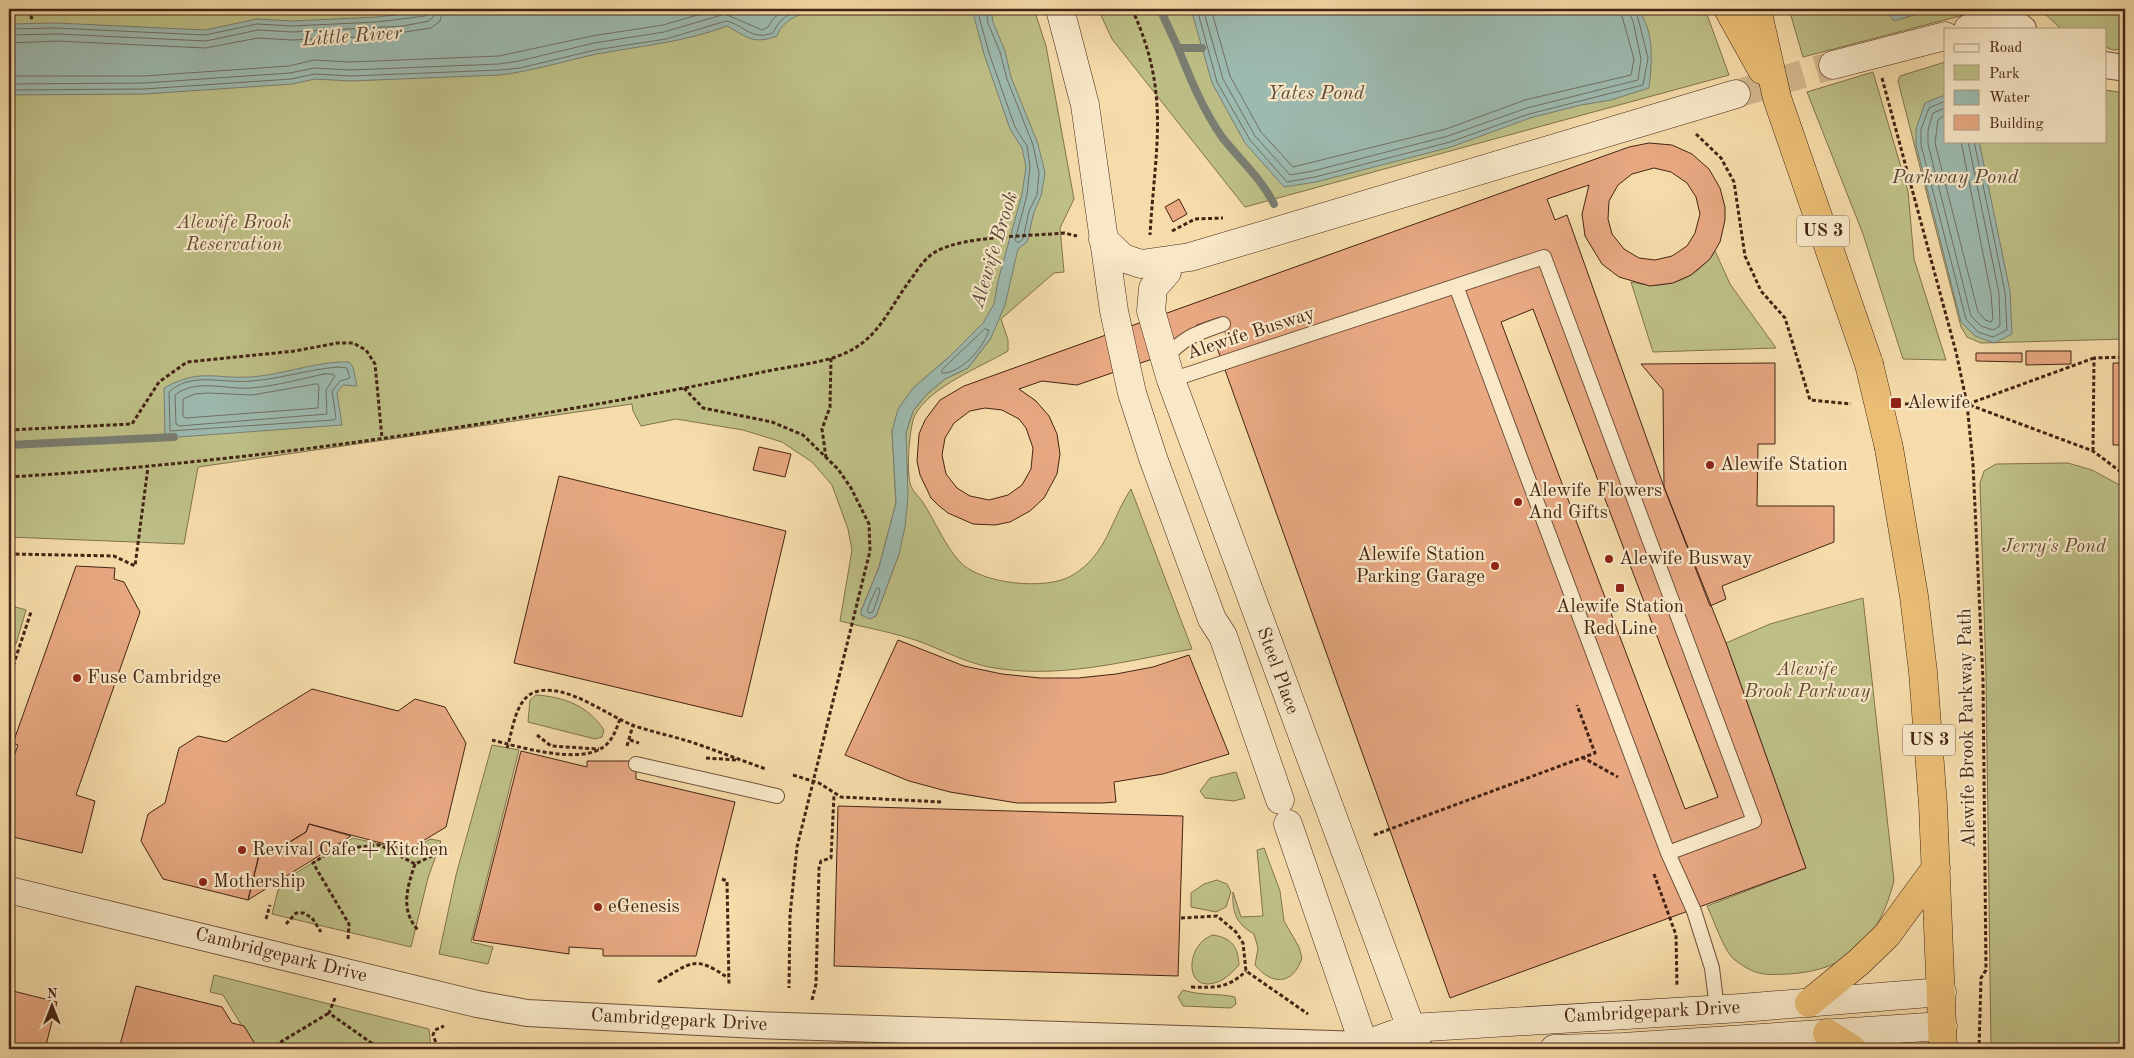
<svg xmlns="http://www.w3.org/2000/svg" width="2134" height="1058" font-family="'Old Standard TT',serif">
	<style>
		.green { fill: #bec087; stroke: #82724e; fill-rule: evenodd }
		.water { fill: #9dbab0; stroke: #7a7e72 }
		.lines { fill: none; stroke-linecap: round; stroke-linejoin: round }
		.shore { stroke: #716f62; stroke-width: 1 }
		.stream { stroke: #7a7e72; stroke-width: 8 }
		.building { fill: #e7a882; stroke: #452415; fill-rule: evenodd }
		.secondary-tunnel { stroke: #d2b78c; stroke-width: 28; stroke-dasharray: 28 14; stroke-linecap: butt }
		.lane-casing { stroke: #71523a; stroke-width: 16 }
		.street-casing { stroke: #71523a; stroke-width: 28 }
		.secondary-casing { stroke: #452415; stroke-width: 29 }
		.highway-casing { stroke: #452415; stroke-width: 29 }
		.path { stroke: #452415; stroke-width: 3; stroke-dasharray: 4 2.5; stroke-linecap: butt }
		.lane { stroke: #f8e8c8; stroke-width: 14 }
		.street { stroke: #f8e8c8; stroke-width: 26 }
		.secondary { stroke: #f8e8c8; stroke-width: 28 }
		.highway { stroke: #eabe75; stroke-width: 28 }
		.highway-bridge-casing { stroke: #452415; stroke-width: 29; stroke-linecap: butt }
		.highway-bridge { stroke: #eabe75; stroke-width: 28 }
		.poi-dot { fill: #8f2418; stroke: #f8e8c8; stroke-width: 2 }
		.labels { text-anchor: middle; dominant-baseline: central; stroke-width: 4.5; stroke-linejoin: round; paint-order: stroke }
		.shield { fill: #f8e8c8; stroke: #7b5f4b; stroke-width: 1 }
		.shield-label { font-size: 18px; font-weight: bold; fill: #452415 }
		.park-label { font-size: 19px; font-style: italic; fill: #634b32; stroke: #f8e8c8 }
		.street-label { font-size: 19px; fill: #452415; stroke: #f8e8c8 }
		.poi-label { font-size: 19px; fill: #452415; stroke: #f8e8c8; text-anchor: start }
		.water-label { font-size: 20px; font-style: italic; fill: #5b4a3c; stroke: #f8e8c8 }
	</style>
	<rect width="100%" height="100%" fill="#f5dcaa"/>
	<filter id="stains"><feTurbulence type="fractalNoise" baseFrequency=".004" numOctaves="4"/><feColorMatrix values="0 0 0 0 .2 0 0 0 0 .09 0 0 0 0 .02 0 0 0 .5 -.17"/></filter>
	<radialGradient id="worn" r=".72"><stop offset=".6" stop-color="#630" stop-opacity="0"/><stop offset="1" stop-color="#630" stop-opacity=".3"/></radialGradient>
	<path class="green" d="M9,9H1034L1046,46L1074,199L1060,228L1064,272L1054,273L1001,319L1008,340V351C979,368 931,386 915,415C909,427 906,474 911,486C913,492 919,497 922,501C934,519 946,548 961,563C982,584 1047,591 1073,575C1108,553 1110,521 1131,489L1192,649C1126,661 1057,680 989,667C965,662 944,651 921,642C896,633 867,628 840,621L852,550L848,529L832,485L812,462L782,442L743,430L676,419L641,426L633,411L632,404L198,467L184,544L9,537ZM981,325L991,338L968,368L945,379L927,394L913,411L906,433L905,453L908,472L899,554L876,616L870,619L861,611L879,567L896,503L892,431L913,388L949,357Z
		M1098,9H1705L1729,75L1245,207L1112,39Z
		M1789,9H1978L1971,13L1803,57Z
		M2040,9H2125V49L2113,50L2105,47V29H2061Z
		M1945,62V141H2105V90L2125,93V339L1981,343L1967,337L1961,327L1898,81L1900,76Z
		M1873,72L1908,191L1914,259L1946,360L1903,359L1863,234L1807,92Z
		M1715,251L1730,284L1776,348L1653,352L1631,282C1665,291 1696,280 1715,251Z
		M2068,463L2092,470L2125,488V1049H1991L1986,673L1980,483L1984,471L1996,464Z
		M1863,598L1894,881C1879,938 1851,970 1789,974C1764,975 1756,976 1735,960C1724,952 1714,920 1707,906L1806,868L1726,643L1770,624Z
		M9,605L26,610L16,644L9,643Z
		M536,695C565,697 588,706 604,730L602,737L595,739L528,722L530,700Z
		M492,745L519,750L471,942L493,947L488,964L439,954L456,875Z
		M1236,772L1245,798L1234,801L1205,798L1200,791L1210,778Z
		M353,838L411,851L430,839L441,841L428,878L411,947L272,914L278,890L293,883L291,876Z
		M1264,848L1280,891L1284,921L1299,947L1302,958C1293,985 1272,986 1255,965L1258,948L1254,934C1236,924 1232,912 1233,892L1241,917L1263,916L1257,850Z
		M1217,880L1227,884L1231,892L1226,907L1216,912L1191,907V893L1204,884Z
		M1213,935C1232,938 1238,947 1239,965C1234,970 1228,977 1222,980C1183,999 1184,944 1213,935Z
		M214,975L429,1029L431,1049H256L223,995L210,992Z
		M1183,990C1201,996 1218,993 1235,997L1236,1004L1231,1008L1183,1006L1178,997Z"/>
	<path class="water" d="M448,9H817C800,14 783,19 777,36C753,45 747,37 727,26C685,42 640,46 597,54C564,61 533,71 500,75L351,81L315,79L292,84L145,94L9,95V24L56,23L205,30L257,19L292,21L377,17Z
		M972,9H991L993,22L1005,51L1011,77L1038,144L1045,173L1041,196L1034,212L1027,242L1018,249L1005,305L991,338L968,368L945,379L927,394L913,411L906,433L908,497L905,527L899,554L876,616L870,619L861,615V611L879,567L896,503L892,431L898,409L913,388L949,357L983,323L994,304L998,281L1022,194L1026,167L1022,148L1010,129L984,54Z
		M1191,9H1637C1655,29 1652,63 1649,88L1611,100L1581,105L1530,118L1451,147L1316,182L1284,187L1245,143L1212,83Z
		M1885,9H1934L1894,21Z
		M1942,96H1945V141H1979L2010,291L2012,334L1994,343L1975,336L1961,322L1916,145V129L1925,103Z
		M339,362H349L353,367L357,386L343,385L337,393L342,425L165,438L164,388C200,368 214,379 251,377C280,375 309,364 339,362Z"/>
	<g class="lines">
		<path class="shore" d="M977,9L989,53L1015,127L1027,146L1030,166L1027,195L1015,240L1018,243L1023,239L1029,211L1037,195L1039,173L1033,145L1007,79L1000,52L988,23L986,9
			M1197,9L1217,82L1250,140L1287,182L1315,177L1450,142L1529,114L1643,85L1648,58L1638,18L1634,9
			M1203,9L1223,79L1255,136L1290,175L1313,171L1448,136L1527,108L1638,80L1641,59L1633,21L1627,9
			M1211,9L1230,76L1261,132L1293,167L1446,129L1525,100L1631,75L1634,59L1620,9
			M9,29L56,28L205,35L257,24L292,26L377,22L425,16L429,9
			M9,35L57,34L206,41L258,30L293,32L403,26L429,21L434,16L435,9
			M9,43L57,41L205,48L258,38L292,40L378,36L431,28L440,21L443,9
			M9,76H144L289,66L314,60L351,62L499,56L592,36L663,25L718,9
			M9,84L144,83L290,73L314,68L351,70L499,64L519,61L594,43L664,32L725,14L762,30L768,27L773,19L785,9
			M9,90L144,89L291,79L315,74L351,76L500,70L520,68L595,50L666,39L726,21C745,25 750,41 773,33C779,20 788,13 801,9
			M1945,101L1929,108L1921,129V145L1966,319L1978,332L1993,337L2007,330L2005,292L1974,141
			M1945,108L1933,113L1928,130V144L1971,316L1981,326L1993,330L2000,326L1999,293L1968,141
			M1945,115L1938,120L1935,143L1978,312L1985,320L1991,322L1993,319L1991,294L1961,141
			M985,329L989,330C984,347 961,374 942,373V370Z
			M339,367L347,368L350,378L340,381L332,391L336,418L334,420L170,431L169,392C191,371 224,384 251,381C281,379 309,369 339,367Z
			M324,374H333L335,376L326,390L327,414L179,426L176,424L175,395C197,378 226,390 251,388C276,386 300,379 324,374Z
			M317,384L319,386L318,408L186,418L183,416V399L195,394L209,393L252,395Z
			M879,588L880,591L873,612L869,613L867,610L876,589Z"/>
		<path class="stream" d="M1160,9L1178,48H1202
			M1178,48C1190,78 1203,110 1222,137C1240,160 1261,178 1274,204
			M9,445L174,437"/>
	</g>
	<path class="building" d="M1649,143L1672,145L1692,154L1709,169L1720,188L1725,207V220L1720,242L1710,259L1691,275L1673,283L1650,286L1619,277L1602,264L1585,236L1582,214L1589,185L1547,199L1555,220L1567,215L1664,487L1726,643L1806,868L1450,998L1215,342L1227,338L1220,317L1197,325L1161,356L1077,385L1042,381L1019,389L1036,401L1049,416L1057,434L1060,454L1057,474L1044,498L1030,511L1010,522L995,525L973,524L948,513L938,505L931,498L920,475L917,461L919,434L925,420L940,400L964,386L1629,147ZM1654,168L1671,172L1687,183L1696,197L1700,214L1695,233L1687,246L1672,256L1655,260L1639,258L1624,249L1612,234L1608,219L1609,201L1618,185L1632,174ZM985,408L1002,410L1019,419L1026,428L1033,448L1031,469L1022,485L1008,495L989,500L970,496L957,488L946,474L942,455L945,438L954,423L970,411Z
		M1179,199L1187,214L1173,222L1165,207Z
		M1533,309L1718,797L1685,809L1501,322Z
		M2026,351H2071V364L2026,365Z
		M1976,353H2022V362L1976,361Z
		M1775,363V444H1758L1757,506H1834V542L1722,586L1726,599L1710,606L1664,487L1663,390L1641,364Z
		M2113,363H2125V445H2113Z
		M759,447L791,454L785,477L753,470Z
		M559,476L786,531L742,717L514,663Z
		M76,566L115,568L114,579L124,582L140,612L76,795L95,801L82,853L9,836V754L14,756L18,745L13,743Z
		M898,640L964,666L1002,674L1040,678H1078L1116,674L1153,667L1189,655L1229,754L1163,774L1114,782L1116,802L1103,803H1017L950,792L909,781L845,755Z
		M312,689L398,711L415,699L445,707L466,743L446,827L408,850L309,824L306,832L275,851L261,847L248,900L163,879L141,841L148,814L165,803L179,748L198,736L226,742Z
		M521,751L587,767V761H636V779L735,802L696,956H603V949L569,947V954L473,940Z
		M838,806L1183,816L1178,976L834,966Z
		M309,824L351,836L248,900L261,847L275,851L306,832Z
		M136,986L222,1007L232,1023L244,1026L258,1049H123L120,1045Z
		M9,990L57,1002L45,1049H9Z
		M449,1043L473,1049H439Z"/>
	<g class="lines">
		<path class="secondary-tunnel" d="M1736,94L1833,65"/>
		<defs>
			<path id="lane" d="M1456,286L1668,853L1694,911L1712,968L1717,1009
				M1165,358C1186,336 1195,334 1223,324
				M1171,380L1544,257L1754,821L1668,853
				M636,764L777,796"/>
			<path id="street" d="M2001,12L2023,29
				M2105,65L2125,68
				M9,890L477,1004L527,1013L757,1025L1364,1045
				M1411,1028L1419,1049"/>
			<path id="secondary" d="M1060,9L1085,105L1114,311L1132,393L1153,458L1212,619L1223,636L1280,800
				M1968,29L2001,12L2004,9
				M1833,65L1945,36
				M1103,239L1123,258L1141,264L1190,257L1736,94
				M1167,272L1153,288L1151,311L1171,380L1411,1028
				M1288,824L1364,1045
				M1364,1045L1411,1028L1741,1008L1942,992
				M1554,1049L1623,1047L1943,1026"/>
			<path id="highway" d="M1728,9L1762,70
				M1757,9L1777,98L1869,364
				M1889,448L1914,596L1923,672L1933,805L1943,1049
				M1809,1003L1859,962L1887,935L1936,868
				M1827,1033L1852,1049"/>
		</defs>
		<use href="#lane" class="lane-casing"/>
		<use href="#street" class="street-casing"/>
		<use href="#secondary" class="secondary-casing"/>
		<use href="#highway" class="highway-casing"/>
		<path class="path" d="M30,9L32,21
			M1132,9C1171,94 1155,147 1150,235
			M1882,78L1956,352L1967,404L1973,464L1983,680L1986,970L1981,978L1979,1049
			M1696,134L1721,158L1734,182L1745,256L1761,291L1785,318L1810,400L1851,404
			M1172,231L1195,219L1223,218
			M684,388L703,408L772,422L803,435L838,469L851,488L869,524L870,551L797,847L790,915L789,988
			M1905,404H1967L2093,451L2125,475
			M1968,404L2094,358
			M9,430L132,424L159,382L187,362L295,351L337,343H353L366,350L375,364L382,438
			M2093,451L2094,358L2125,357
			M826,458L822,429L830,407L831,358
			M9,477C205,465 399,439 592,405C648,395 703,385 758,373C781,368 806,365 829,359C879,345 885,312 914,275C920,266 927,256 937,251C964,236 1032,236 1064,233L1077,236
			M9,554L114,556L135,566L148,467
			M9,678L31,612
			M537,735L551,746L599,749
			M9,737L11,755
			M492,740C519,747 577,764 602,748C612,742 616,730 620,719
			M630,740L639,743
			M627,746L633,725
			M507,748C513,730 515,699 535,692C566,682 607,716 635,726C656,733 677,737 697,744C720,752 743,761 766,769
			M1582,757L1618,777
			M706,758L737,760
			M793,775L819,783L841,797L942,802
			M1374,835L1595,753L1577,705
			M415,864C407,888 400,910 418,930
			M1654,874L1676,935L1677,987
			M722,879L727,881L729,985
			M1181,918L1217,916L1236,932L1243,943L1246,971L1308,1014
			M266,919L270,905
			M286,924L296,913H304L312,918L321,932
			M348,939L349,924L313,863L344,843L358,847L380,845L415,864L436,854
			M658,982C691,963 694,954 728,978
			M1191,987C1214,988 1229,988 1246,971
			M335,998L329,1013L380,1049
			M812,1000L816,984L819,868L821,861L831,858L834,795
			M590,1045L601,1049
			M438,1048L433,1035L435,1030L444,1026
			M269,1049L329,1013"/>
		<use href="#lane" class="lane"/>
		<use href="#street" class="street"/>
		<use href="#secondary" class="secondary"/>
		<use href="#highway" class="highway"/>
		<defs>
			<path id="highway-bridge" d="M1869,364L1889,448"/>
		</defs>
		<use href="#highway-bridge" class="highway-bridge-casing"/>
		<use href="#highway-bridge" class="highway-bridge"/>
	</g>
	<g class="poi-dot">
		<rect x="1890" y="397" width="12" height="12" rx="2.5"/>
		<circle cx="1710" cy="465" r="5"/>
		<circle cx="1518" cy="502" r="5"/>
		<circle cx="1609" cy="559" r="5"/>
		<circle cx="1495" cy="566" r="5"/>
		<rect x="1615" y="583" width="10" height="10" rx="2.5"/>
		<circle cx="77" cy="678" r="5"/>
		<circle cx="242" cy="850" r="5"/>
		<circle cx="203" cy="882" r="5"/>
		<circle cx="598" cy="907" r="5"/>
	</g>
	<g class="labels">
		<g class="shield">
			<rect x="1797" y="215.5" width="52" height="31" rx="4"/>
			<rect x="1903" y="724.5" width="52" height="31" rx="4"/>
		</g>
		<g class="shield-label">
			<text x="1823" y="231">US 3</text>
			<text x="1929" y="740">US 3</text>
		</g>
		<g class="park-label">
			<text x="234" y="223">Alewife Brook<tspan x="234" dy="22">Reservation</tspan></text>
			<text x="2054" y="547">Jerry's Pond</text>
			<text x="1807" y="670">Alewife<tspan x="1807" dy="22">Brook Parkway</tspan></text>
		</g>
		<g class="street-label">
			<text transform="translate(1251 334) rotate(-18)">Alewife Busway</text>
			<text transform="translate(1277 671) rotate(70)">Steel Place</text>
			<text transform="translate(1968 728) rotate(-91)">Alewife Brook Parkway Path</text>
			<text transform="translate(281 956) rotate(14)">Cambridgepark Drive</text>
			<text transform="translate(1652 1013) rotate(-3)">Cambridgepark Drive</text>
			<text transform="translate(679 1021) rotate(3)">Cambridgepark Drive</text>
		</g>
		<g class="poi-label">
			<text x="1907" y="403">Alewife</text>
			<text x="1720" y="465">Alewife Station</text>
			<text x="1528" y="491">Alewife Flowers<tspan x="1528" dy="22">And Gifts</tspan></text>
			<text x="1485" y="555" text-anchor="end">Alewife Station<tspan x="1485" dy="22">Parking Garage</tspan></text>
			<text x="1619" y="559">Alewife Busway</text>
			<text x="1620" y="607" text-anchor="middle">Alewife Station<tspan x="1620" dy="22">Red Line</tspan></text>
			<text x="87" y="678">Fuse Cambridge</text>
			<text x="252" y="850">Revival Cafe + Kitchen</text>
			<text x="213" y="882">Mothership</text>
			<text x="608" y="907">eGenesis</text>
		</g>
		<g class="water-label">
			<text transform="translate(352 37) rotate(-4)">Little River</text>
			<text x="1316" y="94">Yates Pond</text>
			<text x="1955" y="178">Parkway Pond</text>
			<text transform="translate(995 250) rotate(-73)">Alewife Brook</text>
		</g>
	</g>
	<rect width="2134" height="1058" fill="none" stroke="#f5dcaa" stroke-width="30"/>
	<rect x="10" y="10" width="2114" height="1038" fill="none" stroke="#452415" stroke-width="2.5"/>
	<rect x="15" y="15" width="2104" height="1028" fill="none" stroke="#452415"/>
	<rect x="1944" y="28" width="162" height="115" fill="#f8e8c8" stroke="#b09a80"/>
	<rect x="1954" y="44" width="25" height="8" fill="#f8e8c8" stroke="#b09a80"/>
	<text x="1989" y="52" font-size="15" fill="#452415">Road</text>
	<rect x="1954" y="65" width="25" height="15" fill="#bec087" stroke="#b09a80"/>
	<text x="1989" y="78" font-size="15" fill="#452415">Park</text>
	<rect x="1954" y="90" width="25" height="15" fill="#9dbab0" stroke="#b09a80"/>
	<text x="1989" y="102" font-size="15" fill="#452415">Water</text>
	<rect x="1954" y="115" width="25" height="15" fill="#e7a882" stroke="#b09a80"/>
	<text x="1989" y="128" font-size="15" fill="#452415">Building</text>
	<g transform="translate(52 1006)" stroke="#f8e8c8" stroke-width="4" paint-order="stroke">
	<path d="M0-4L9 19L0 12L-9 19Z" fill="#452415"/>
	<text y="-8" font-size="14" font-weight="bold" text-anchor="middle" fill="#452415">N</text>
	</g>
	<rect width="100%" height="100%" filter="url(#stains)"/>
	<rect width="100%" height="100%" fill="url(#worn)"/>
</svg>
